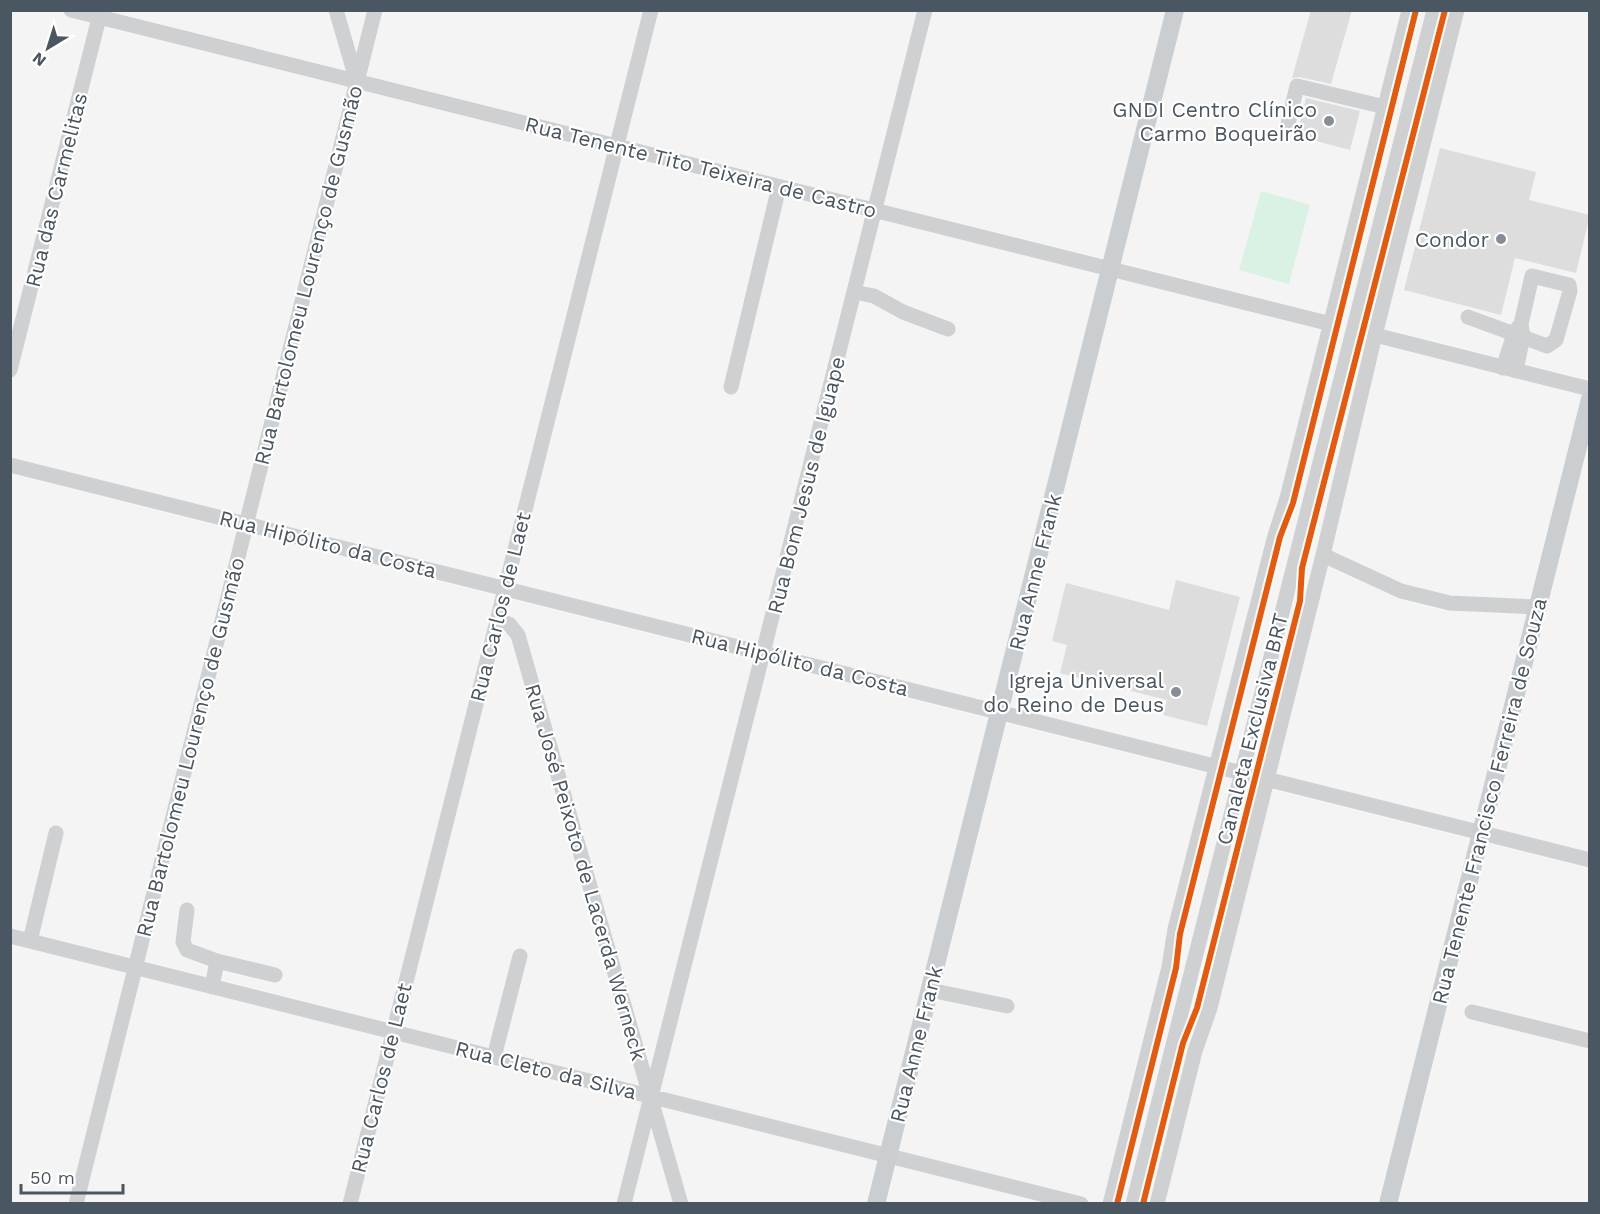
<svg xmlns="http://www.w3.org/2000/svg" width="1600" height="1214" font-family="'Work Sans',sans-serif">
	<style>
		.green { fill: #d9f2e3 }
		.building { fill: #ddddde }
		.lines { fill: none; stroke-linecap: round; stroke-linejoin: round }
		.minor { stroke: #ced0d2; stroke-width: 15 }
		.major { stroke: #caced1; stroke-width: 18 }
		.cycleway-casing { stroke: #fff; stroke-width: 10 }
		.cycleway { stroke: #e8590c; stroke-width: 6 }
		.poi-dot { fill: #868d94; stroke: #fff; stroke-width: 2 }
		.labels { text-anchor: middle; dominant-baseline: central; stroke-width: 4.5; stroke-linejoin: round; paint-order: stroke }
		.poi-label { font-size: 21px; fill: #4a5661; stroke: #fff; text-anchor: end }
		.street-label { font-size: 21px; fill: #4a5661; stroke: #fff }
	</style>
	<rect width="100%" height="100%" fill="#f4f4f4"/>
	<path class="green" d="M1261,191L1310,205L1289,284L1239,270Z"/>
	<path class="building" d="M1311,10H1352L1331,84L1299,77L1292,78Z
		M1306,98L1360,111L1350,150L1297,136Z
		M1440,148L1536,172L1529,200L1590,215L1576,273L1515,258L1501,315L1404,290Z
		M1176,580L1240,597L1207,726L1163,715L1167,700L1060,673L1067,645L1052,641L1066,583L1169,610Z"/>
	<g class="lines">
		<path class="minor" d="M71,10L1331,324
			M336,10L357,82
			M1288,124L1297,86L1385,107
			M854,292L874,296L903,312L948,329
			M1468,317L1547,346L1556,340L1570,291L1569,285L1532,276L1521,324L1523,336L1516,371
			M1375,335L1590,389
			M1503,368L1514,334L1519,326
			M10,370L101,10
			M731,387L779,187
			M10,465L1590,860
			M1323,555L1401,591L1450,603L1537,607
			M497,620L509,624L518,635L681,1204
			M187,910L183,942L187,950L217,961L212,987
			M10,936L1081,1204
			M30,941L56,833
			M217,961L275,975
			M930,990L1007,1006
			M1472,1012L1590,1041
			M494,1057L520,956
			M76,1204L375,10
			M350,1204L651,10
			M624,1204L925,10
			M1110,1204L1169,967L1175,929L1274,539L1287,498L1409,10
			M1133,1204L1434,10
			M1157,1204L1195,1051L1210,1008L1323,555L1375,335L1457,10"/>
		<path class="major" d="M876,1204L1175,10
			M1388,1204L1590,399"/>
		<defs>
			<path id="cycleway" d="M1117,1204L1176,968L1180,934L1280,537L1293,503L1416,10
				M1143,1204L1183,1043L1197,1008L1300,601L1302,568L1445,10"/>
		</defs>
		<use href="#cycleway" class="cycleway-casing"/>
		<use href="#cycleway" class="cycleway"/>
	</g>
	<g class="poi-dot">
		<circle cx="1329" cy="121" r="6"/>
		<circle cx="1501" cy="239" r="6"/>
		<circle cx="1176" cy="692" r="6"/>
	</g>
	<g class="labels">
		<g class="poi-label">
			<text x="1317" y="109">GNDI Centro Clínico<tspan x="1317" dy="24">Carmo Boqueirão</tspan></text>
			<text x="1489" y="239">Condor</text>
			<text x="1164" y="680">Igreja Universal<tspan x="1164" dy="24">do Reino de Deus</tspan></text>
		</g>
		<g class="street-label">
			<text transform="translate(701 167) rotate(14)">Rua Tenente Tito Teixeira de Castro</text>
			<text transform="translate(56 190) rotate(-76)">Rua das Carmelitas</text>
			<text transform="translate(308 275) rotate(-76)">Rua Bartolomeu Lourenço de Gusmão</text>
			<text transform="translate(806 485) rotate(-76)">Rua Bom Jesus de Iguape</text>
			<text transform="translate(328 544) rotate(14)">Rua Hipólito da Costa</text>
			<text transform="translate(1035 572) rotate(-76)">Rua Anne Frank</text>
			<text transform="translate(500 607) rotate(-76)">Rua Carlos de Laet</text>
			<text transform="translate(800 662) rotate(14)">Rua Hipólito da Costa</text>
			<text transform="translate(1252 729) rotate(-76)">Canaleta Exclusiva BRT</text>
			<text transform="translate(190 747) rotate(-76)">Rua Bartolomeu Lourenço de Gusmão</text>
			<text transform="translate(1489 801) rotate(-76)">Rua Tenente Francisco Ferreira de Souza</text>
			<text transform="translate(586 872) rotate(74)">Rua José Peixoto de Lacerda Werneck</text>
			<text transform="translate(916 1044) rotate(-76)">Rua Anne Frank</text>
			<text transform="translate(546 1070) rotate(14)">Rua Cleto da Silva</text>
			<text transform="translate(381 1078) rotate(-76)">Rua Carlos de Laet</text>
		</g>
	</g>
	<rect width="1600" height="1214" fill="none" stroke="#4a5661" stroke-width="24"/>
	<g transform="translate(48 48) rotate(218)" stroke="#ffffff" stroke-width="4.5" paint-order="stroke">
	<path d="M0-4.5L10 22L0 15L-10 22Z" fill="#4a5661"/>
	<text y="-9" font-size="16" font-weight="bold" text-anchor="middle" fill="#4a5661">N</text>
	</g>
	<path d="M21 1184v9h102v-9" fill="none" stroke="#4a5661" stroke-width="3"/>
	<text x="30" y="1184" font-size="18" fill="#4a5661" stroke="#ffffff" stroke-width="4.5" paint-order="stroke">50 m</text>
</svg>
